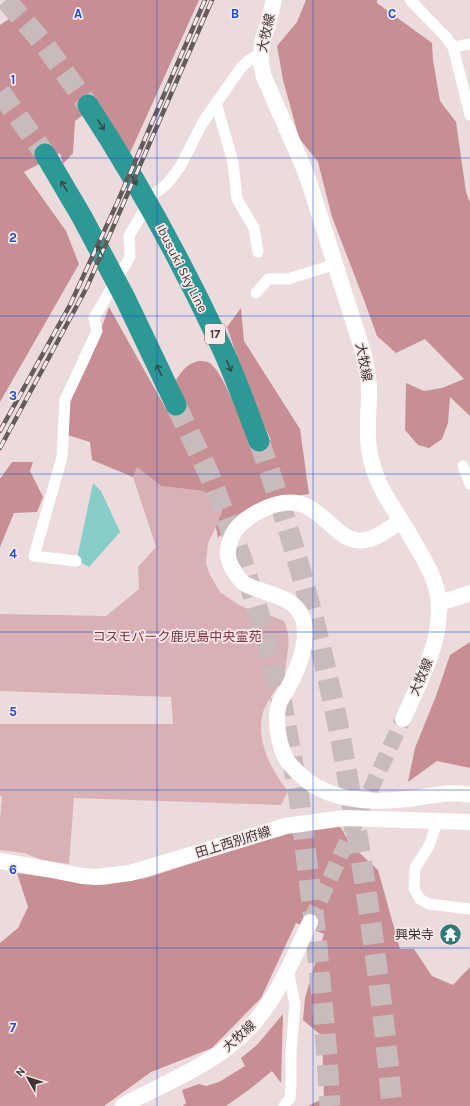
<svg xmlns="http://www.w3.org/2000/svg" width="470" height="1106" font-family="Karla,'Noto Sans JP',sans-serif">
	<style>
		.green { fill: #d9b1b4 }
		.forest { fill: #c78e93 }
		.water { fill: #87cdc8 }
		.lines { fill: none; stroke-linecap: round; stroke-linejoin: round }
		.secondary-tunnel { stroke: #c9babb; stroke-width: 16; stroke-dasharray: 16 8; stroke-linecap: butt }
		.highway-tunnel { stroke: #c9babb; stroke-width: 21; stroke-dasharray: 21 10; stroke-linecap: butt }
		.street { stroke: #fff; stroke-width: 11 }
		.secondary { stroke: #fff; stroke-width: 16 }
		.highway { stroke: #2c9995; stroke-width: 21 }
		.rail-casing { stroke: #645b5b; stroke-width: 4.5 }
		.rail { stroke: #fae8e9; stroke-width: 3; stroke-dasharray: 9; stroke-linecap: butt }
		.oneway { stroke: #3a4a49 }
		.grid { fill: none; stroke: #1d4ed8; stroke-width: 1; stroke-opacity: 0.55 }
		.labels { text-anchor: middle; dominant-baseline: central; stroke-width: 3.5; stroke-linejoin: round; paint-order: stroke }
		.shield { fill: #fae8e9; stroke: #766b6c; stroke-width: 1 }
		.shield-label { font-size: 12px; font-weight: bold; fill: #3d3636 }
		.street-label { font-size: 13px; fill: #3d3636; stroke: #fae8e9 }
		.park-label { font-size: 13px; fill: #7a323d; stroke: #fae8e9 }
		.poi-label { font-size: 13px; fill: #3d3636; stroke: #fae8e9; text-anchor: end }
		.grid-label { font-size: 13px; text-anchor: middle; font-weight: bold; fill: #1d4ed8; stroke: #fae8e9; stroke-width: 3.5; stroke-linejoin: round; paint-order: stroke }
	</style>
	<rect width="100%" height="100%" fill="#ecdbdc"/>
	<path class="green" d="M137,467L161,486L203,491L223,508L216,527L208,543L206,563L210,575L220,592L239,605L253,611L275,617L284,621C290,634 289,643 287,657C286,662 286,667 285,672C281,684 271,695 265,707C253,734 270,770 288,791L281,805L74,798L69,864L42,860L24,853L0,850V819L2,796H0V724H173L171,697L0,691V614L106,616L139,589L138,567L156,547L133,477Z"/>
	<path class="forest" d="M14,0H199L130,153L99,103L75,121L73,153L63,164L60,153L24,172L66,231L79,264L0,402V25L15,15Z
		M306,0H377V3L432,43L433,60L440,101L456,122L466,192L470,203V416L450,397L448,423L442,439L429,448L418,445L405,430L406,383L424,391L442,388L464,379L425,339L396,353L377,336L364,300L332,217L318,162L299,138L283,80L277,46L297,22Z
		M109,307L166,409L184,401L176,380C183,370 186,364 199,361C201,361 205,361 208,362C224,370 243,429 253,448L271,440L250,395L227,327L241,308L244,341L300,429L309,494L269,500L239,514L218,538L216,527L223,508L203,491L161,486L137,467L133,477L92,460L90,442L61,433L62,418L90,360Z
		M12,462H33L30,471L43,497L37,512L14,513L0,547V479Z
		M470,642V768L437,761L408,782L415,748L436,696L450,655Z
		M339,825L352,846L378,870L400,949H414L432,976L453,985L470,967V1106H308L324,1098L322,1036L303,1020L305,998L324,934L296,923L261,998L212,1048L151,1072L104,1106H0V943L18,928L28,907L17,873L104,885L146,878L292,831Z
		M283,1014L281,1083L272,1071L250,1089L226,1106H183L186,1103L182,1090L199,1084L206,1086L219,1082L245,1066L241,1058L257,1045Z"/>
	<path class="water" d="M93,483L101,491L120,532L89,567L80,562L78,554Z"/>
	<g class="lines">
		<path class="secondary-tunnel" d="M310,922L403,719"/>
		<path class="highway-tunnel" d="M6,0L44,44L88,105
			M0,92L45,154
			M176,405L209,474L241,557L261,621L282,704L299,797L316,936L327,1056L330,1106
			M259,441C289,525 313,610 332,697C344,750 352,805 361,858C374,941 385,1023 392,1106"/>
		<path class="street" d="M410,0L446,37L453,47L470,115
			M453,47L470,44
			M216,103L233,162L237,199L254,228L258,252
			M256,293L268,279H288L336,264
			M463,466L470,484
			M76,561L34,556L62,457L65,400L97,331L94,318L130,257L129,236L152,196L167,184L180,167L203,122L240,69L248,61L261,53
			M438,820L429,846L415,868L414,889L420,899L429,904L470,909
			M284,1106L290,1098L291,1086V1053L295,1004L288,970"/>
		<path class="secondary" d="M274,0L268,25L263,38L261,53V64L264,77L303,166L310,185L364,355C366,367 369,378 369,391C369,415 365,439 372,463C378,488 394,509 407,530C416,547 428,563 434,581C451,626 421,679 403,719
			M401,521C389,529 371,543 356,540C345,539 336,529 328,522C321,517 315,510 306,506C287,497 263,507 247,519C236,526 230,537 228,549C227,557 230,565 234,571C237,576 240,581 245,584C265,595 294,594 303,619C305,624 305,631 305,636C304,654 297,670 289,686C286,692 281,698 279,704C274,719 279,749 288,762C293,768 299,774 305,779C333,802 372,803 407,799C428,797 449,790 470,795
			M440,603L470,593
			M0,861L47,869L82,876L96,877L130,873L286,826L344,818L470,822
			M123,1106C130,1101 139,1097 147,1093C165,1084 184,1075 201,1065C265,1029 281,985 310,922"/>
		<path class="highway" d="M88,105C138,182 183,264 222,348C236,378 247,410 259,441
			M45,154L82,217L125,298L176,405"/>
		<defs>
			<path id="rail" d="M0,431L70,305L118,201L205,0
				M0,448L87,287L212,0"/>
		</defs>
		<use href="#rail" class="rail-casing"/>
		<use href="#rail" class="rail"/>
	</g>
	<defs><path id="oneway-shaft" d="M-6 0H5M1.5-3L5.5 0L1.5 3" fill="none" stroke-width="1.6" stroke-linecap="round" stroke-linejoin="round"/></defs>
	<g class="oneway">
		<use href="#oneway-shaft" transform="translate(101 125) rotate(57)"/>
		<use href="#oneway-shaft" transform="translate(134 180) rotate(60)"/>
		<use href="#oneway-shaft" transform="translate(64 186) rotate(-121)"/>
		<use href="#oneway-shaft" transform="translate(100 251) rotate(-118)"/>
		<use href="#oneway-shaft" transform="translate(229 366) rotate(68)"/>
		<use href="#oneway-shaft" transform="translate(159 370) rotate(-115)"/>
	</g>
	<path class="grid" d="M157,0V1106M313,0V1106M0,158H470M0,316H470M0,474H470M0,632H470M0,790H470M0,948H470"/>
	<defs>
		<symbol id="temple-disc" viewBox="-11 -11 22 22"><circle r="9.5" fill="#2f7875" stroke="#fae8e9"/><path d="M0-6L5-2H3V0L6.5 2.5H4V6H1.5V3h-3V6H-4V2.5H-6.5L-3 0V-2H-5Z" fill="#fff"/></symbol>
	</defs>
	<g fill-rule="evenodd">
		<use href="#temple-disc" x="438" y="922" width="25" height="25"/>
	</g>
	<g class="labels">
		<rect class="shield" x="205" y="324" width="20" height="20" rx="3"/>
		<g class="shield-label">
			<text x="215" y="334">17</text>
		</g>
		<g class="street-label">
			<text transform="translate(266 33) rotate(-78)">大牧線</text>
			<text transform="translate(182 268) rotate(63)">Ibusuki Sky Line</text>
			<text transform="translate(364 362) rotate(79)">大牧線</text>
			<text transform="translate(421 677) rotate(-67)">大牧線</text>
			<text transform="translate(233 842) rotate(-17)">田上西別府線</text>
			<text transform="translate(239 1036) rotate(-42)">大牧線</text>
		</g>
		<g class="park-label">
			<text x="177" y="636">コスモパーク鹿児島中央霊苑</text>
		</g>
		<g class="poi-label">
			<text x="434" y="934">興栄寺</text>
		</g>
	</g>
	<g class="grid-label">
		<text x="78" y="18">A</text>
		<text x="235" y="18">B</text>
		<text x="392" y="18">C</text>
		<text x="13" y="84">1</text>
		<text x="13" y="242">2</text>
		<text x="13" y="400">3</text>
		<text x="13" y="558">4</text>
		<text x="13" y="716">5</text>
		<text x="13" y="874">6</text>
		<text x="13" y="1032">7</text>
	</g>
	<g transform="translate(28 1078) rotate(309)" stroke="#fae8e9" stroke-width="3" paint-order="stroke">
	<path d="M0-3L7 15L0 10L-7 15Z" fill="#3d3636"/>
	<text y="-6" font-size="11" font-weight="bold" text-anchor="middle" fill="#3d3636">N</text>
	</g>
</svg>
